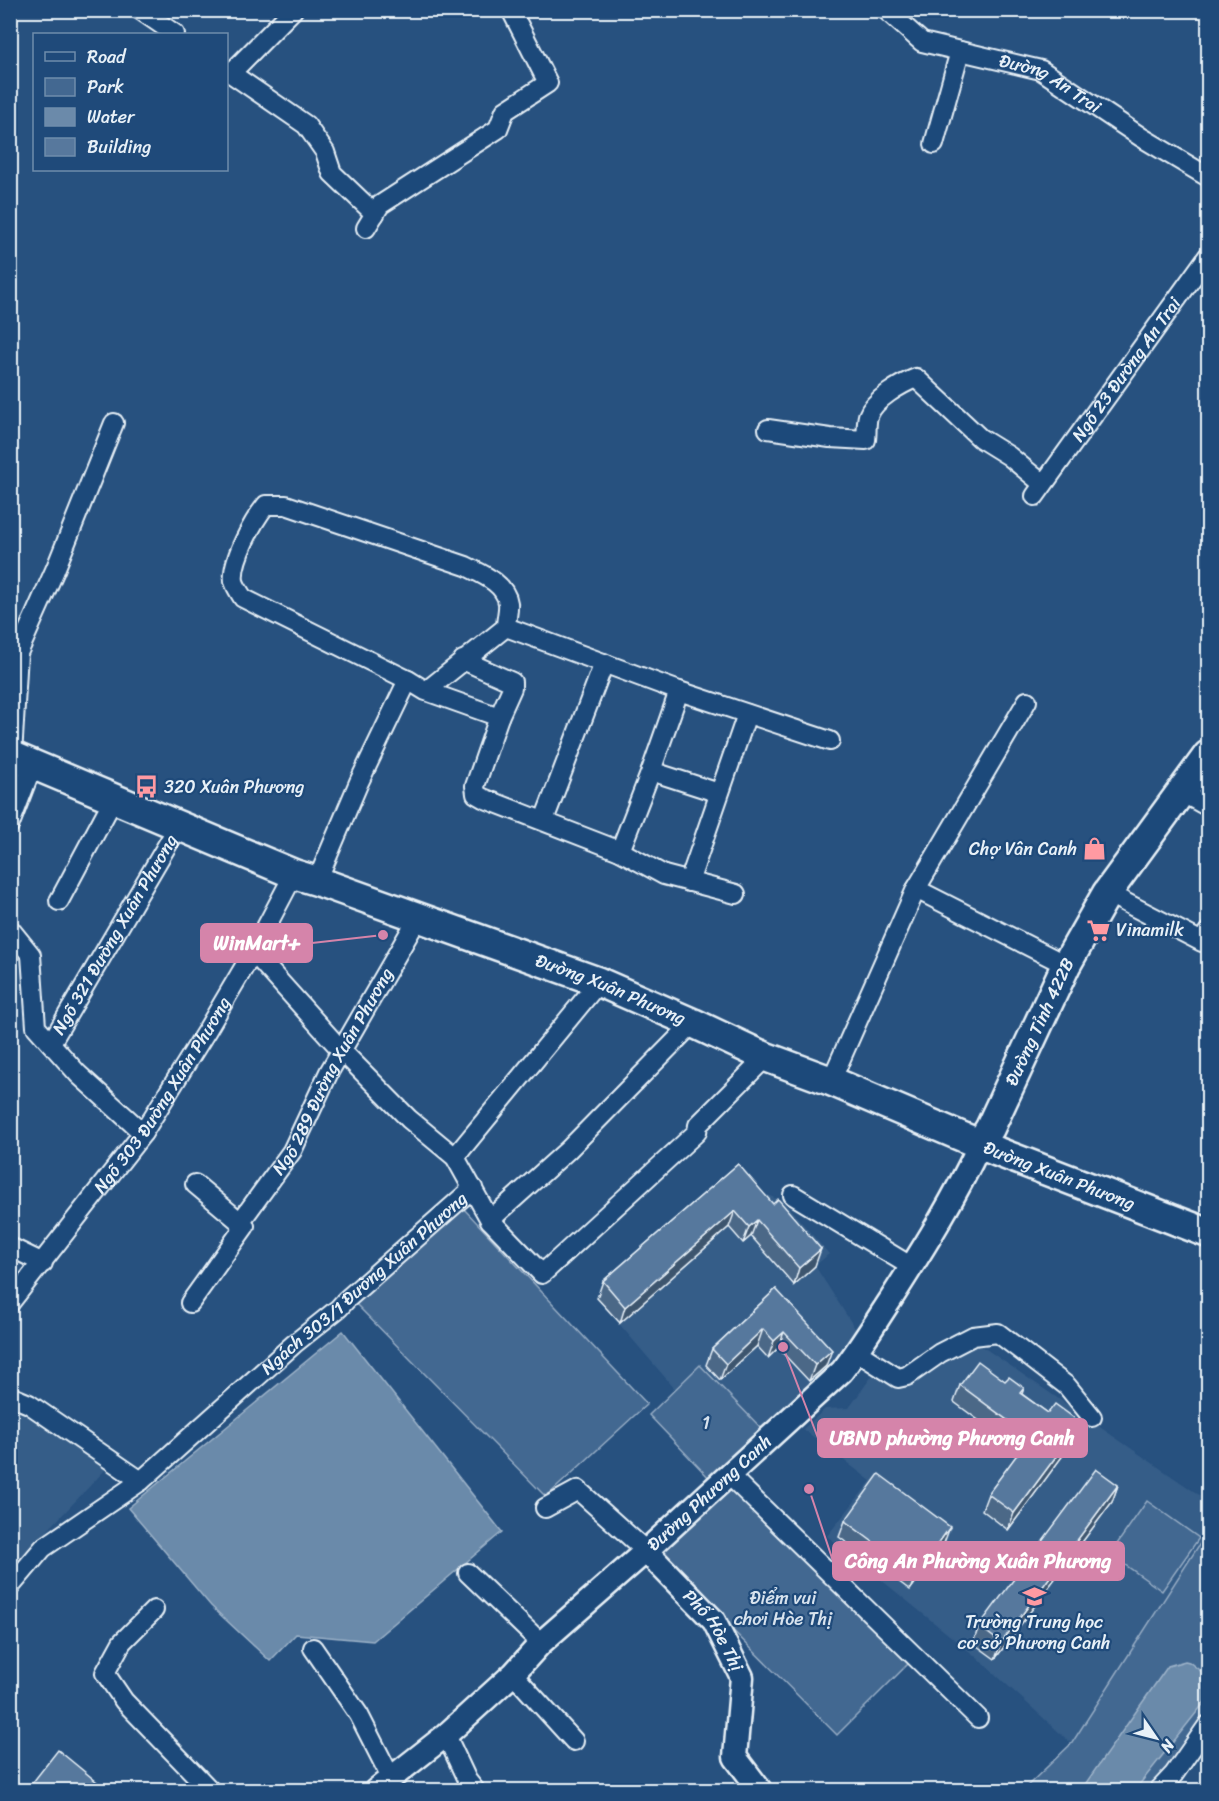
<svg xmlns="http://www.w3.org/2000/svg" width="1219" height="1801" font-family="Sriracha,sans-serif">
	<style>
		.built { fill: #355d88 }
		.green { fill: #436891; stroke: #96acc4; stroke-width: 1.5 }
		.water { fill: #6b8aaa; stroke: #9db3c9; stroke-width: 1.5 }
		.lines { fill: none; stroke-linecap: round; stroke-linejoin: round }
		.minor-casing { stroke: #e8f1f8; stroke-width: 22 }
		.tertiary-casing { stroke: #e8f1f8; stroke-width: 27 }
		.primary-casing { stroke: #e8f1f8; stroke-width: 33 }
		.minor { stroke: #1f4a7a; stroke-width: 18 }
		.tertiary { stroke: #1f4a7a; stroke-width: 22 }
		.primary { stroke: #1f4a7a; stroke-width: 28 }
		.wall { fill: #4b6787; stroke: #e8f1f8; stroke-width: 1.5 }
		.shaded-wall { fill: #3d546e; stroke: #e8f1f8; stroke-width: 1.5 }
		.building { fill: #57789d; stroke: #e8f1f8; stroke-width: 1.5 }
		.labels { text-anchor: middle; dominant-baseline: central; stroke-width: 4.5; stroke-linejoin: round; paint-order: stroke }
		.street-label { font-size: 18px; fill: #e8f1f8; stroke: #1f4a7a }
		.poi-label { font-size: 18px; fill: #e8f1f8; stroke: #1f4a7a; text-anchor: start }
		.park-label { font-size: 18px; fill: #d8e3ee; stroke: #1f4a7a }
		.leader { fill: none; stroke: #d584aa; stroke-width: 2 }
		.callout-dot { fill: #d584aa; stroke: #1f4a7a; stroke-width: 2 }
		.callout { fill: #d584aa; stroke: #d584aa; stroke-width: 2 }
		.callout-label { font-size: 20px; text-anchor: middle; font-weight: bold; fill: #fff }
	</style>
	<rect width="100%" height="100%" fill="#27517f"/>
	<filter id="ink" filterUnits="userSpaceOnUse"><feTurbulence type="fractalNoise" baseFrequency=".0167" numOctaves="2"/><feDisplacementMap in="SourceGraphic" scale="12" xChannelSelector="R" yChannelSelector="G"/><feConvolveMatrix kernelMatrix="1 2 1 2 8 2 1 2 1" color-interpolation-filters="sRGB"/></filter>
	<g filter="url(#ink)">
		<path class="built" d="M732,1180L784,1202L829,1254L815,1266L858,1333L763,1430L701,1365L675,1389L597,1298Z
			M977,1343L1208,1501V1531L1072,1744L975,1656L827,1536L871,1481L803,1429L825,1409L849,1408L879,1366L908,1385Z
			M11,1405L22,1410L105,1470L11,1569Z"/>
		<path class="green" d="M463,1208L647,1404L546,1497L355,1303Z
			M700,1365L763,1430L711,1480L649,1415Z
			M728,1479L910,1662L837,1735L655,1552Z
			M1147,1501L1199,1538L1162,1591L1110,1554Z
			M1208,1531V1720L1156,1790H1023L1072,1743Z"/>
		<path class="water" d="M343,1331L502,1532L373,1641L296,1634L270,1661L211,1606L128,1508Z
			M1185,1661L1189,1662L1208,1677V1698L1135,1790H1081L1168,1666Z"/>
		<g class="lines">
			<defs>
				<g id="minor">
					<path d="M140,10L175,34"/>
					<path id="s1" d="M886,10L922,42L1041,70L1141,137L1208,177"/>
					<path d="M226,70L306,125L325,152L332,173L375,214"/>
					<path d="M231,73L293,10"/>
					<path d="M934,144L960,51"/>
					<path d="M366,228L380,205L498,129L505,111L548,83L511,10"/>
					<path d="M768,429L830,438L866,440C867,433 866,423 868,416C874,399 901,384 916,378L980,438L1009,456L1043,484"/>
					<path id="s2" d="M1035,496L1208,256"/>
					<path d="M506,627L679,691L830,741"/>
					<path d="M463,660L512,682V688L499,717L475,786L476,794L483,798L620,851L664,875L736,894"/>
					<path d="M426,691L506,627C506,619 509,610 508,603C505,583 482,574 466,566L286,505H266C254,520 231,560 234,581C235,586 240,593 243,598L408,680L426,691L499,717"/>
					<path d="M12,756L18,653L55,570L114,423"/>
					<path d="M651,771L719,793"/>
					<path d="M1181,792L1208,807"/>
					<path d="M544,820L604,663"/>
					<path d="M10,824L33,764"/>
					<path d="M620,851L651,771L679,691"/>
					<path d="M317,881L359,782L408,680"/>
					<path d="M689,882L747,714"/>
					<path d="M916,889L1066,965"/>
					<path d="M1107,893L1202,942L1208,932"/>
					<path d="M59,901L114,798"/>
					<path d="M10,929L31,955L36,1027L78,1074L143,1133"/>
					<path d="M253,952L342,1051L409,1119L455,1157L490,1220L542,1274L697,1132L698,1125L766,1057"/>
					<path id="s3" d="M51,1043L179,825"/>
					<path d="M831,1081L916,889L1027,701"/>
					<path d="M455,1157L599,982"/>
					<path d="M793,1195L912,1267"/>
					<path d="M490,1220L568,1150L693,1023"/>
					<path id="s4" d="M241,1221L292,1151L329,1072L418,918"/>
					<path d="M10,1247L43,1263"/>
					<path id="s5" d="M10,1303L143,1133L207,1030L253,952L294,874"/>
					<path d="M190,1303L245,1226L195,1184"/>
					<path d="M857,1352L898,1378L907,1376L940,1353L973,1336L998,1333L1067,1386L1092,1417"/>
					<path d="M10,1396L29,1404L141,1481"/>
					<path d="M728,1474L978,1718"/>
					<path d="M545,1508L578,1490L646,1551"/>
					<path d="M468,1573L541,1643"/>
					<path id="s6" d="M10,1587L43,1548L141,1481L294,1344L339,1308L346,1300L473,1188"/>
					<path d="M154,1610L122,1642L105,1673L124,1701L210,1790"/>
					<path d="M313,1648L359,1715L391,1778"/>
					<path d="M513,1674L574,1741"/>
					<path d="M446,1735L467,1780L475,1790"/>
					<path d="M1159,1790L1174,1774L1208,1725"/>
				</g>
				<g id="tertiary">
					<path id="s7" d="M646,1551L714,1621L742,1677L735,1757L760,1790"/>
					<path id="s8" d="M376,1790L446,1735L513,1674L541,1643L646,1551L842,1371C860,1348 875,1323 891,1299C923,1249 955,1198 980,1144"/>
				</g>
				<g id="primary">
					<path id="s9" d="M10,755L294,874L317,881L599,982L693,1023L766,1057L831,1081L998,1152L1208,1233"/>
					<path id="s10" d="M980,1144L990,1128L1066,965L1107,893L1208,755"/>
				</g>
			</defs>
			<use href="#minor" class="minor-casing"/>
			<use href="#tertiary" class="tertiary-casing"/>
			<use href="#primary" class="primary-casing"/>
			<use href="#minor" class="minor"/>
			<use href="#tertiary" class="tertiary"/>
			<use href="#primary" class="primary"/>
		</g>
		<path class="wall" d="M738,1164L815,1266L794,1285L751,1236L743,1243L729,1227L620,1323L597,1298L603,1281Z
			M776,1289L826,1366L809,1381L778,1348L768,1358L757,1346L720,1380L706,1365L712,1349Z
			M960,1385L1024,1388L1022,1394L1048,1413L1081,1423L1075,1439L1008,1530L982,1510L988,1494L1020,1451L954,1402Z
			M1118,1485L1112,1502L995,1659L973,1643L979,1626Z
			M845,1521L944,1543L910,1590L839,1537Z"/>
		<path class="shaded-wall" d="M735,1211L729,1227L620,1323L625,1307Z
			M757,1220L751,1236L743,1243L749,1227Z
			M821,1249L815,1266L794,1285L799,1268Z
			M763,1329L757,1346L720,1380L726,1364Z
			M784,1332L778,1348L768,1358L774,1341Z
			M832,1350L826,1366L809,1381L815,1365Z
			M1081,1423L1075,1439L1008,1530L1014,1513Z
			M1118,1485L1112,1502L995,1659L1001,1643Z
			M950,1527L944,1543L910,1590L916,1574Z"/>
		<path class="building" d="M738,1164L773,1204L778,1199L821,1249L799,1268L757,1220L749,1227L735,1211L625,1307L603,1281Z
			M776,1289L832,1350L815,1365L784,1332L774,1341L763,1329L726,1364L712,1349Z
			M978,1361L1005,1381L1009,1377L1024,1388L1020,1393L1048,1413L1055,1404L1081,1423L1014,1513L988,1494L1030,1437L960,1385Z
			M1096,1469L1118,1485L1001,1643L979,1626Z
			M879,1474L950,1527L916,1574L845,1521Z
			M58,1750L108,1791H26Z"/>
	</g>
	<defs>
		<symbol id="bus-bare" viewBox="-9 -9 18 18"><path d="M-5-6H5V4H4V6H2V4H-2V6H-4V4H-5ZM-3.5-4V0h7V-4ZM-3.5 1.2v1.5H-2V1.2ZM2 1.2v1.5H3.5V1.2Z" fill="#ff9aa2" stroke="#1f4a7a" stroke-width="2.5" paint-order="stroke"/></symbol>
		<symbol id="shop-bare" viewBox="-9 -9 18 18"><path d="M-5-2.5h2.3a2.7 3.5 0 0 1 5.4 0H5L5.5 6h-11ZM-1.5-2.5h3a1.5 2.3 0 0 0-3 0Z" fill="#ff9aa2" stroke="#1f4a7a" stroke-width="2.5" paint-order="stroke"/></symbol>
		<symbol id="supermarket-bare" viewBox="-9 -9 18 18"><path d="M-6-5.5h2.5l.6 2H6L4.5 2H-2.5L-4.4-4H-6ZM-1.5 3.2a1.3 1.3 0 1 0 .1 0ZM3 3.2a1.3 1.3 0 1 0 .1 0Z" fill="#ff9aa2" stroke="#1f4a7a" stroke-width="2.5" paint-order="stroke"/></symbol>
		<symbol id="school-bare" viewBox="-9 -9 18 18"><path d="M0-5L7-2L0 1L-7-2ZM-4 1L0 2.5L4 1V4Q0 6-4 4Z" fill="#ff9aa2" stroke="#1f4a7a" stroke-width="2.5" paint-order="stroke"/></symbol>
	</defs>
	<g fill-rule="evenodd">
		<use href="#bus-bare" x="130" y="770" width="33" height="33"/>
		<use href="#shop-bare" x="1078" y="832" width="33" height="33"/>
		<use href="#supermarket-bare" x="1082" y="914" width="33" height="33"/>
		<use href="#school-bare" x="1018" y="1580" width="33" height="33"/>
	</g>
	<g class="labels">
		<g class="street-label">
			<text stroke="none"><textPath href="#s1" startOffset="184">Đường An Trai</textPath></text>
			<text stroke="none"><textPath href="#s2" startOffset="156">Ngõ 23 Đường An Trai</textPath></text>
			<text stroke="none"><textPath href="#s3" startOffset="126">Ngõ 321 Đường Xuân Phương</textPath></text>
			<text stroke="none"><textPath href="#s9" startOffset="645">Đường Xuân Phương</textPath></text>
			<text stroke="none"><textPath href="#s10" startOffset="136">Đường Tỉnh 422B</textPath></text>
			<text stroke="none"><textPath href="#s4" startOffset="176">Ngõ 289 Đường Xuân Phương</textPath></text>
			<text stroke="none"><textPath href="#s5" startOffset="258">Ngõ 303 Đường Xuân Phương</textPath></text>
			<text stroke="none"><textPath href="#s9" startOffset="1131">Đường Xuân Phương</textPath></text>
			<text stroke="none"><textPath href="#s6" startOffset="468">Ngách 303/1 Đường Xuân Phương</textPath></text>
			<text stroke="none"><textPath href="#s8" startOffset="447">Đường Phương Canh</textPath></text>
			<text stroke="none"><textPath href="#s7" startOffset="105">Phố Hòe Thị</textPath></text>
		</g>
		<g class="poi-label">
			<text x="164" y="787">320 Xuân Phương</text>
			<text x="1077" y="849" text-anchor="end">Chợ Vân Canh</text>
			<text x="1116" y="930">Vinamilk</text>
			<text x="1034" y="1622" text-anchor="middle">Trường Trung học<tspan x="1034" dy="21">cơ sở Phương Canh</tspan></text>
		</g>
		<g class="park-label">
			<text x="706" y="1423">1</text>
			<text x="783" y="1598">Điểm vui<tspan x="783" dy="21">chơi Hòe Thị</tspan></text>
		</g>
	</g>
	<path class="leader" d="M383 935L312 943M783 1347L818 1438M809 1489L833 1561"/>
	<g class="callout-dot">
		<circle cx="383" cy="935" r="6"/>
		<circle cx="783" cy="1347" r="6"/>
		<circle cx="809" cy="1489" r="6"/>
	</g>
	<g class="callout">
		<rect x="201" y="924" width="111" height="38" rx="6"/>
		<rect x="818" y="1419" width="269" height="38" rx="6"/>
		<rect x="833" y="1542" width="291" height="38" rx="6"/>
	</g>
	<g class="callout-label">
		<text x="257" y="950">WinMart+</text>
		<text x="952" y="1445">UBND phường Phương Canh</text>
		<text x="978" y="1568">Công An Phường Xuân Phương</text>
	</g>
	<rect width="1219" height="1801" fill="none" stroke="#1f4a7a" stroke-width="36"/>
	<rect x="18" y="18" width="1183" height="1765" fill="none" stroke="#e8f1f8" stroke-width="2" filter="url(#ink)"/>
	<rect x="33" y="33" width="195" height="138" fill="#1f4a7a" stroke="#6f8dac" stroke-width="1.5"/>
	<rect x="45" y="52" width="30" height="9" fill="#1f4a7a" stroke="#6f8dac" stroke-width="1.5"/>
	<text x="87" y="63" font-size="18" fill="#e8f1f8">Road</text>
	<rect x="45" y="78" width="30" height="18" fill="#436891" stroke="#6f8dac" stroke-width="1.5"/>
	<text x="87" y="93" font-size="18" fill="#e8f1f8">Park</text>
	<rect x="45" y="108" width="30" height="18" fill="#6b8aaa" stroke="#6f8dac" stroke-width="1.5"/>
	<text x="87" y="123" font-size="18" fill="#e8f1f8">Water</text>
	<rect x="45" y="138" width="30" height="18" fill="#57789d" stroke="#6f8dac" stroke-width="1.5"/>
	<text x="87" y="153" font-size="18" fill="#e8f1f8">Building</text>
	<g transform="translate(1156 1738) rotate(125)" stroke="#1f4a7a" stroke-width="4.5" paint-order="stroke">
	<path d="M0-4.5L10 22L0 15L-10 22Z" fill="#e8f1f8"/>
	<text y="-9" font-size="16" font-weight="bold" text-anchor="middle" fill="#e8f1f8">N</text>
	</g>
</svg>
